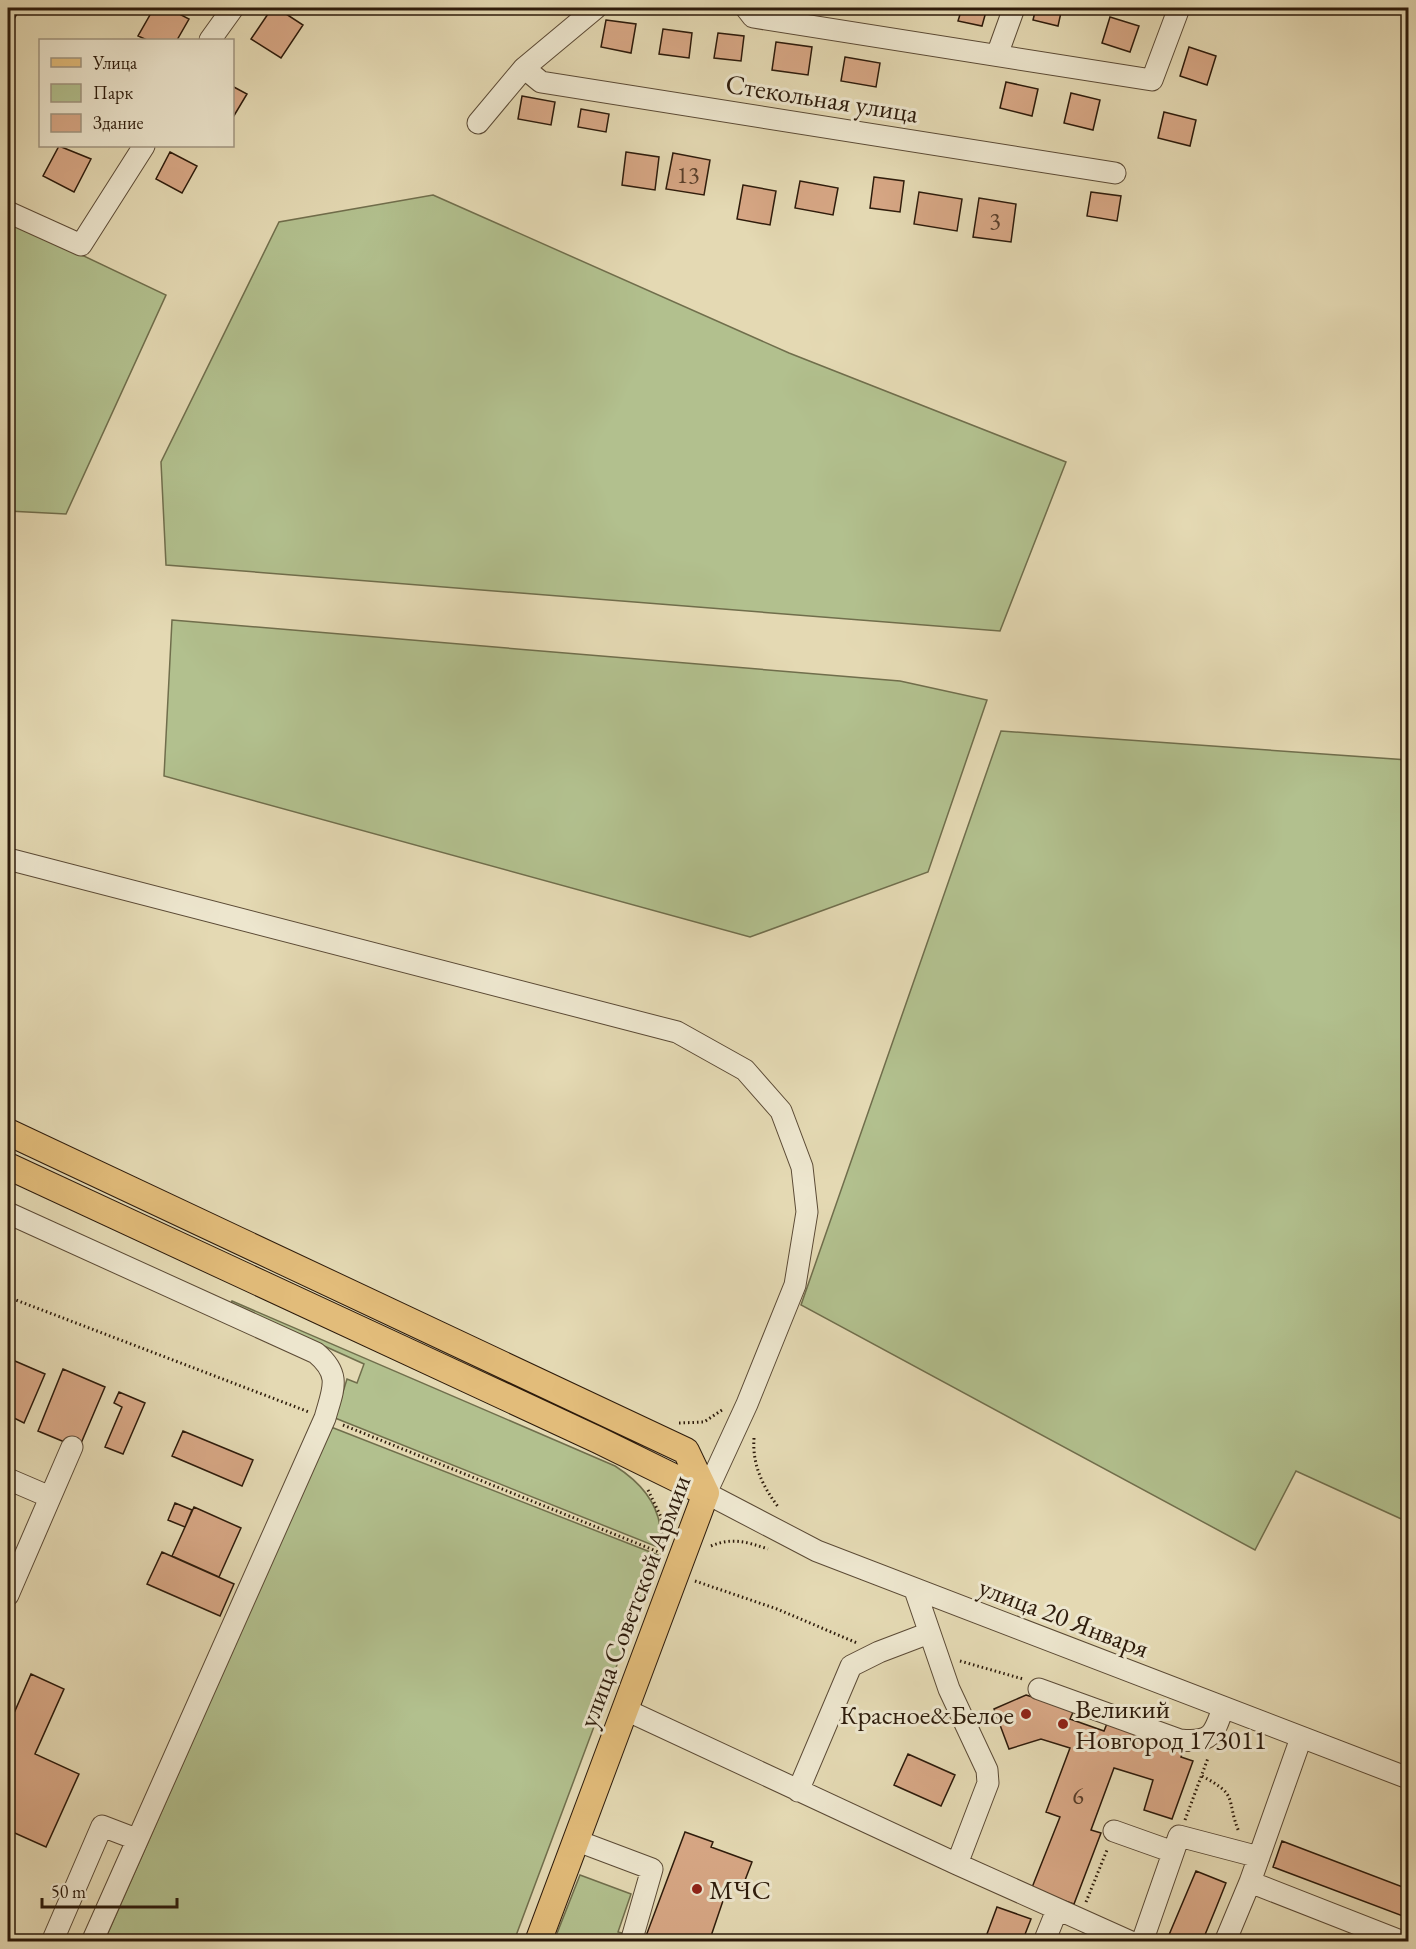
<svg xmlns="http://www.w3.org/2000/svg" width="1416" height="1949" font-family="'EB Garamond',serif">
	<style>
		.green { fill: #b2c08e; stroke: #706e4c; stroke-width: 1.5 }
		.building { fill: #d7a785; stroke: #2d1b0b; stroke-width: 1.5 }
		.lines { fill: none; stroke-linecap: round; stroke-linejoin: round }
		.minor-casing { stroke: #5b4a35; stroke-width: 23 }
		.major-casing { stroke: #2d1b0b; stroke-width: 28 }
		.path { stroke: #2d1b0b; stroke-width: 3; stroke-dasharray: 1.5 3; stroke-linecap: butt }
		.minor { stroke: #ede6ce; stroke-width: 21 }
		.major { stroke: #e2bc7a; stroke-width: 26 }
		.poi-dot { fill: #8f2418; stroke: #ede6ce; stroke-width: 2 }
		.labels { text-anchor: middle; dominant-baseline: central; stroke-width: 6; stroke-linejoin: round; paint-order: stroke }
		.number-label { font-size: 24px; fill: #583e2a }
		.street-label { font-size: 27px; fill: #2d1b0b; stroke: #ede6ce }
		.poi-label { font-size: 27px; fill: #2d1b0b; stroke: #ede6ce; text-anchor: start }
	</style>
	<rect width="100%" height="100%" fill="#e4d9b3"/>
	<filter id="stains"><feTurbulence type="fractalNoise" baseFrequency=".00333" numOctaves="4"/><feColorMatrix values="0 0 0 0 .2 0 0 0 0 .09 0 0 0 0 .02 0 0 0 .5 -.17"/></filter>
	<radialGradient id="worn" r=".72"><stop offset=".6" stop-color="#630" stop-opacity="0"/><stop offset="1" stop-color="#630" stop-opacity=".3"/></radialGradient>
	<path class="green" d="M433,195L789,353L1066,462L1000,631L166,565L161,462L279,222Z
		M8,220L166,295L66,514L8,511Z
		M172,620L900,681L987,700L928,872L750,937L164,776Z
		M1001,731L1408,760V1522L1296,1471L1255,1550L801,1305Z
		M232,1301L615,1466C645,1485 665,1511 660,1548L335,1418L347,1379L357,1383L364,1364L231,1304Z
		M331,1427L658,1555L514,1941L104,1942Z
		M580,1875L631,1894L618,1932L622,1933L619,1941H554Z"/>
	<path class="building" d="M8,8H20L13,21L8,17Z
		M154,8H168L189,19L177,40H147L138,36Z
		M272,8H277L303,25L281,58L251,39Z
		M962,8H987L982,26L958,21Z
		M1036,8H1062L1058,26L1033,20Z
		M1110,17L1139,26L1130,52L1102,43Z
		M606,20L636,24L631,53L601,47Z
		M663,29L692,33L689,58L659,54Z
		M718,33L744,36L741,61L714,58Z
		M776,42L812,47L808,75L772,70Z
		M1189,47L1216,56L1207,85L1180,76Z
		M845,57L880,63L876,87L841,81Z
		M1006,82L1038,89L1032,116L1000,108Z
		M232,86L247,94L232,119Z
		M1071,93L1100,100L1093,130L1064,123Z
		M522,96L555,102L551,125L518,119Z
		M581,109L609,114L606,132L578,127Z
		M1164,112L1196,120L1190,146L1158,138Z
		M59,146L91,159L74,192L43,176Z
		M170,152L197,166L182,193L156,179Z
		M626,152L659,157L655,190L622,185Z
		M673,153L710,160L704,195L666,189Z
		M874,177L904,181L900,212L870,208Z
		M800,181L838,188L833,215L795,208Z
		M743,185L776,191L770,225L737,219Z
		M919,192L962,199L957,231L914,224Z
		M1091,192L1121,196L1117,221L1087,216Z
		M979,198L1016,204L1011,242L973,237Z
		M8,1358L45,1374L24,1423L8,1415Z
		M63,1369L105,1387L79,1448L38,1431Z
		M119,1392L145,1403L123,1454L105,1447L122,1407L114,1403Z
		M183,1431L253,1460L242,1486L172,1456Z
		M175,1503L192,1510L185,1527L168,1520Z
		M194,1507L241,1528L219,1577L172,1556Z
		M162,1552L234,1584L220,1616L147,1584Z
		M31,1674L64,1689L35,1754L79,1774L46,1847L8,1830V1727Z
		M1026,1695L1074,1710L1070,1719L1104,1731L1108,1721L1184,1748L1181,1757L1193,1761L1172,1819L1144,1810L1153,1780L1114,1768L1091,1830L1101,1833L1074,1904L1031,1890L1060,1817L1046,1812L1070,1748L1041,1739L1009,1749L994,1709Z
		M908,1754L955,1775L941,1806L894,1785Z
		M685,1832L713,1842L711,1847L752,1862L742,1888L729,1883L709,1942H660L646,1936Z
		M1282,1841L1408,1889V1918L1273,1867Z
		M1196,1871L1226,1883L1216,1908L1202,1942H1166Z
		M997,1907L1031,1919L1022,1942H984Z"/>
	<g class="lines">
		<defs>
			<path id="minor" d="M746,8L753,17L1152,80L1179,8
				M210,40L233,8
				M997,55L1014,8
				M524,68L541,82L1115,173
				M478,123L524,68L596,8
				M8,212L81,245L144,146
				M8,859L677,1032L745,1070L781,1111L802,1167L807,1212L795,1285L747,1404L706,1493L817,1551L1408,1778
				M8,1213L316,1353C342,1375 333,1389 325,1418L92,1942
				M8,1479L50,1497
				M915,1590L949,1689L987,1770L988,1783L957,1864
				M8,1595L72,1447
				M1039,1689L1180,1740C1211,1743 1214,1735 1223,1708
				M624,1709L957,1864L1131,1942
				M798,1791L851,1666L879,1652L929,1633
				M1114,1831L1173,1852
				M575,1840L652,1869L631,1942
				M1250,1882L1403,1942
				M52,1942L102,1826L136,1839
				M1044,1942L1057,1910
				M1142,1942L1179,1836L1259,1857
				M1225,1942L1250,1882L1301,1738"/>
			<path id="major" d="M8,1132L686,1451L706,1493
				M8,1166L598,1440L706,1493
				M538,1942L706,1493"/>
		</defs>
		<use href="#minor" class="minor-casing"/>
		<use href="#major" class="major-casing"/>
		<path class="path" d="M8,1297L309,1412
			M679,1423L704,1422L722,1410
			M343,1425L661,1553
			M754,1438C752,1465 763,1487 779,1508
			M648,1490L661,1517L663,1543
			M711,1546C732,1537 747,1542 768,1549
			M695,1581L777,1609L857,1643
			M960,1661L1023,1679
			M1202,1776C1240,1796 1225,1798 1239,1832
			M1185,1820L1208,1758
			M1086,1902L1107,1850"/>
		<use href="#minor" class="minor"/>
		<use href="#major" class="major"/>
	</g>
	<g class="poi-dot">
		<circle cx="1026" cy="1714" r="6"/>
		<circle cx="1063" cy="1724" r="6"/>
		<circle cx="697" cy="1889" r="6"/>
	</g>
	<g class="labels">
		<g class="number-label">
			<text x="688" y="174">13</text>
			<text x="995" y="220">3</text>
			<text x="1078" y="1795">6</text>
		</g>
		<g class="street-label">
			<text transform="translate(822 98) rotate(9)">Стекольная улица</text>
			<text transform="translate(634 1601) rotate(-69)">улица Советской Армии</text>
			<text transform="translate(1064 1617) rotate(21)">улица 20 Января</text>
		</g>
		<g class="poi-label">
			<text x="1075" y="1708">Великий<tspan x="1075" dy="31">Новгород 173011</tspan></text>
			<text x="1014" y="1714" text-anchor="end">Красное&amp;Белое</text>
			<text x="709" y="1889">МЧС</text>
		</g>
	</g>
	<rect width="1416" height="1949" fill="none" stroke="#e4d9b3" stroke-width="30"/>
	<rect x="9" y="9" width="1398" height="1931" fill="none" stroke="#2d1b0b" stroke-width="3"/>
	<rect x="15" y="15" width="1386" height="1919" fill="none" stroke="#2d1b0b" stroke-width="1.5"/>
	<rect x="39" y="39" width="195" height="108" fill="#ede6ce" stroke="#a09580" stroke-width="1.5"/>
	<rect x="51" y="58" width="30" height="9" fill="#e2bc7a" stroke="#a09580" stroke-width="1.5"/>
	<text x="93" y="69" font-size="18" fill="#2d1b0b">Улица</text>
	<rect x="51" y="84" width="30" height="18" fill="#b2c08e" stroke="#a09580" stroke-width="1.5"/>
	<text x="93" y="99" font-size="18" fill="#2d1b0b">Парк</text>
	<rect x="51" y="114" width="30" height="18" fill="#d7a785" stroke="#a09580" stroke-width="1.5"/>
	<text x="93" y="129" font-size="18" fill="#2d1b0b">Здание</text>
	<path d="M42 1898v9h135v-9" fill="none" stroke="#2d1b0b" stroke-width="3"/>
	<text x="51" y="1898" font-size="18" fill="#2d1b0b" stroke="#ede6ce" stroke-width="4.5" paint-order="stroke">50 m</text>
	<rect width="100%" height="100%" filter="url(#stains)"/>
	<rect width="100%" height="100%" fill="url(#worn)"/>
</svg>
